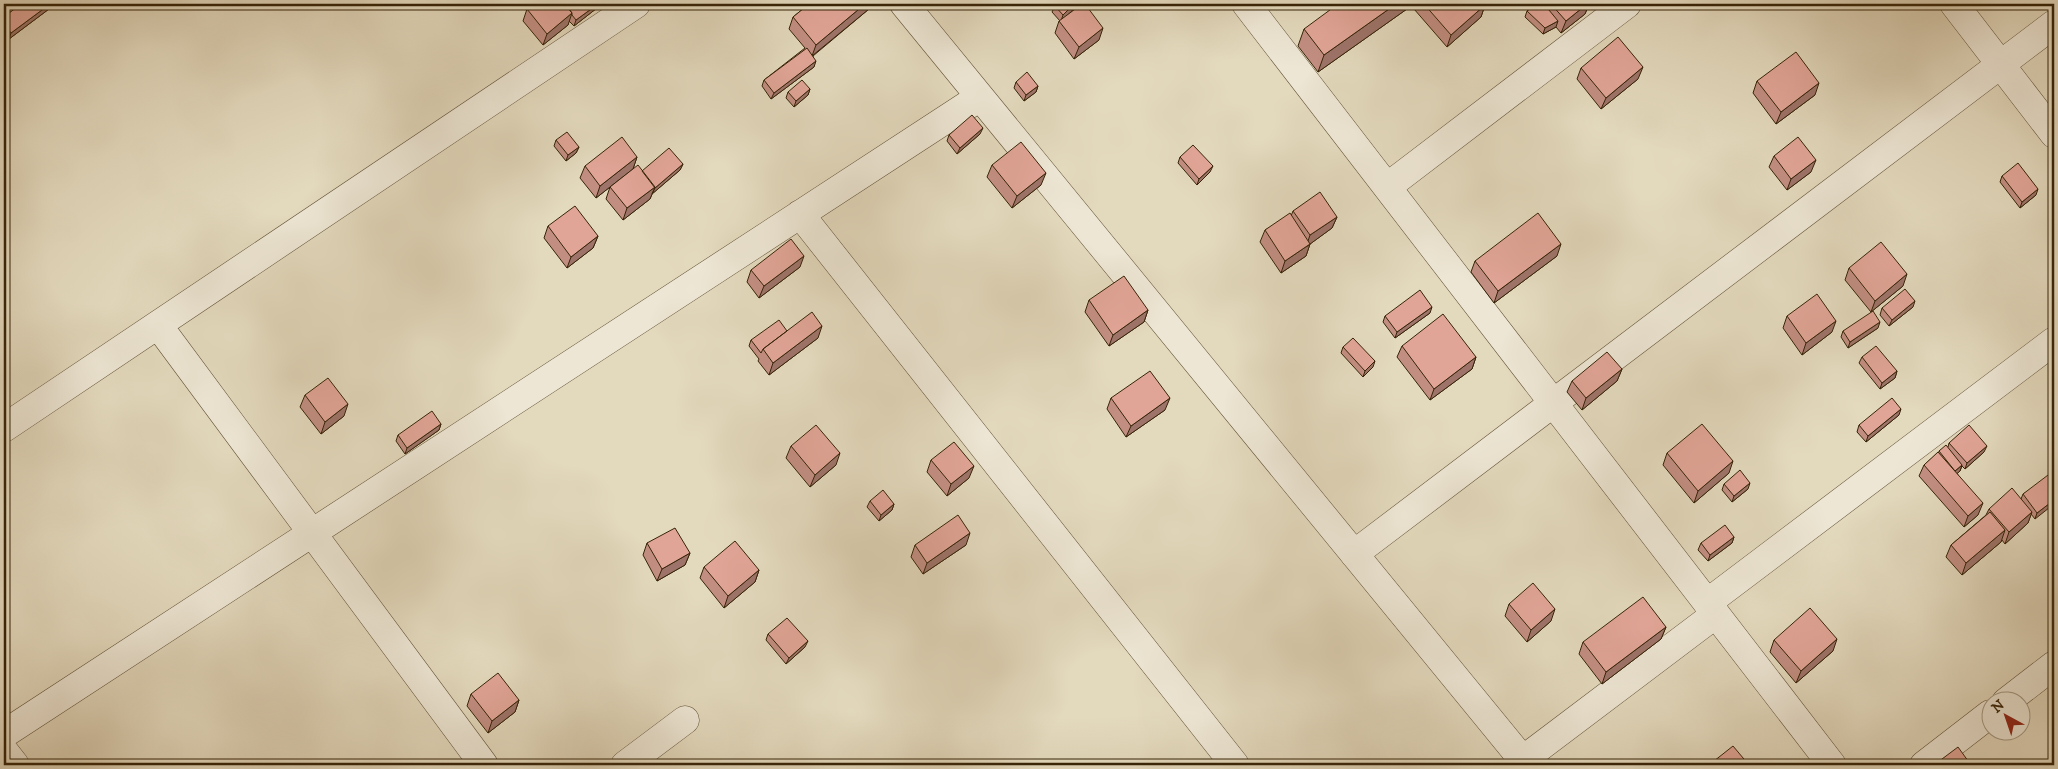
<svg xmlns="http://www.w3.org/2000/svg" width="2058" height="769" font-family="'IM FELL DW Pica',serif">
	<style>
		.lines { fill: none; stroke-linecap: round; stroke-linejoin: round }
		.minor-casing { stroke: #625135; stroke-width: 29 }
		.minor { stroke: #ede6d4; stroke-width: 28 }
		.wall { fill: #c28e82; stroke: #372408 }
		.shaded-wall { fill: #9e746a; stroke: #372408 }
		.building { fill: #e1a597; stroke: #372408 }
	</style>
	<rect width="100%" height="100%" fill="#e3d9bd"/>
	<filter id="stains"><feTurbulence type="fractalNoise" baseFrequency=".004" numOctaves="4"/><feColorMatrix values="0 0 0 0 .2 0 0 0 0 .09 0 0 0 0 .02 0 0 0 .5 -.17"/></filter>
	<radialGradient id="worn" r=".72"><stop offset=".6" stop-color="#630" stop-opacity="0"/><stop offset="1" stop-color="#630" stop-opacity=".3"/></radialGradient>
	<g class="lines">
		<defs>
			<path id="minor" d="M904,4L1527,765
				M1246,4L1832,765
				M1954,4L2054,134
				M1387,187L1627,4
				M800,214L1235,765
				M158,325L484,765
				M4,428L636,4
				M1354,554L2054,24
				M1707,603L2054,341
				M2006,702L2054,665
				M4,734L980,97
				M4,751L15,765
				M625,765L685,720
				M1516,765L1716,614
				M1924,765L1990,714"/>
		</defs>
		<use href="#minor" class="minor-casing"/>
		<use href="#minor" class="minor"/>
	</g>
	<path class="wall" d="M21,4H51L49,9L9,39L4,32V17Z
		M534,4H599L597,8L574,26L569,21L568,25L543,45L523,21L527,9Z
		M809,4H875L813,56L814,67L771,99L762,86L764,80L805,48L789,29L793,17Z
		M1074,4L1072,11L1065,17L1099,40L1074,59L1055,33L1059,21H1060L1052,12L1055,6Z
		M1414,4L1318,72L1298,46L1304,29Z
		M1416,4H1484L1485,5L1481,17L1447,47L1414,9Z
		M1537,4H1589L1585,14L1561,33L1556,27L1543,34L1525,17L1527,11Z
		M1581,68L1638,79L1601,109L1577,79Z
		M1757,81L1815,95L1776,124L1753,93Z
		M1016,82L1038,86L1036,92L1024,101L1014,88Z
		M810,89L808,95L794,107L786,98L788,92Z
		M980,134L957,154L947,141L949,135Z
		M556,140L579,147L576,153L566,161L554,146Z
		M1774,156L1811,172L1787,190L1769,167Z
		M637,157L633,169L596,198L580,178L585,166Z
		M1180,157L1210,172L1197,185L1178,163Z
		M683,164L680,170L652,194L650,199L623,220L606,199L610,187L642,171Z
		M992,165L1041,185L1012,208L987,177Z
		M2002,176L2036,195L2020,208L2000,182Z
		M1293,211L1337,217L1332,228L1310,244L1306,256L1281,273L1260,242L1265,230L1291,216Z
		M548,226L598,236L593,248L567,268L544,238Z
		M1557,256L1494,303L1471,272L1475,261Z
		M800,267L759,298L747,282L751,270Z
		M1849,268L1903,286L1871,312L1845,280Z
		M1089,300L1148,310L1144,322L1109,346L1085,312Z
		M1913,307L1889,326L1880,315L1882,308Z
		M1430,313L1395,338L1383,322L1385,316Z
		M1787,316L1832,332L1802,355L1783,328Z
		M1878,328L1848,348L1841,337L1843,331Z
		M818,338L769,375L758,361L759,359L749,346L751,340Z
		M1402,346L1476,357L1472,369L1430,400L1397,357Z
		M1343,347L1373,367L1363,377L1341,353Z
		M1862,357L1897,371L1895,378L1880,389L1859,363Z
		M1622,369L1617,381L1582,410L1567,392L1572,381Z
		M305,395L344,416L321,434L300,407Z
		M1111,398L1165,410L1126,437L1107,409Z
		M1899,415L1866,442L1857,432L1859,425Z
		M441,424L439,430L405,454L396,441L398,435Z
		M1949,443L1984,452L1965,469L1962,466L1960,471L1957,473L1978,515L1964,527L1919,476L1924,465L1939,452V451L1948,447Z
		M791,446L836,465L810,487L786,458Z
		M1667,453L1729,473L1694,503L1663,465Z
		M931,460L969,478L947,496L927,472Z
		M2054,475L2035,519L2031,514L2028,523L2005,544L2002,540L2001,542L1962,575L1946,557L1951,545L1986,515L1989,509L2021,499L2023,494Z
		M1724,484L1748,489L1732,502L1722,490Z
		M870,501L894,504L892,510L879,521L867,507Z
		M1734,537L1732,543L1708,561L1698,550L1701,543Z
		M647,543L690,553L685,565L657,581L643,555Z
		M915,545H966L923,574L911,557Z
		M704,567L759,570L755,582L724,608L700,578Z
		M1509,604L1551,621L1527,642L1505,616Z
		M1666,627L1661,639L1602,684L1579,654L1583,642Z
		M768,634L805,647L786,664L766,640Z
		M1774,640L1833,651L1796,683L1770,652Z
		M471,694L519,700L515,712L488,733L467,706Z"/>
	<path class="shaded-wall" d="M50,4H51L49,9L9,39L11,33Z
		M598,4H599L597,8L574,26L576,20Z
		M865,4H875L812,56L816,45Z
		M1074,4L1072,11L1061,21L1063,15Z
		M1396,4H1414L1318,72L1324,55Z
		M1587,4H1589L1585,14L1561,33L1566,21Z
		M1485,5L1481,17L1447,47L1451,35Z
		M572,13L568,25L543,45L547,34Z
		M1558,21L1556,27L1543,34L1545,28Z
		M1103,28L1099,40L1074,59L1079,47Z
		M816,61L814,67L771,99L774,93Z
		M1643,67L1638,79L1601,109L1606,98Z
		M1819,83L1815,95L1776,124L1781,112Z
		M1038,86L1036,92L1024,101L1026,95Z
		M810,89L808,95L794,107L796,101Z
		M983,128L980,134L957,154L960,148Z
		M579,147L576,153L566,161L568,155Z
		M637,157L633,169L596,198L600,186Z
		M1816,160L1811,172L1787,190L1791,179Z
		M683,164L680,170L652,194L655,188Z
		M1213,166L1210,172L1197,185L1199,179Z
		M1046,173L1041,185L1012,208L1017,196Z
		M655,187L650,199L623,220L627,208Z
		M2038,189L2036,195L2020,208L2022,202Z
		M1337,217L1332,228L1306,247L1310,235Z
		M598,236L593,248L567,268L571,257Z
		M1310,244L1306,256L1281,273L1285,261Z
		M1561,244L1557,256L1494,303L1498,291Z
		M804,256L800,267L759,298L764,286Z
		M1907,274L1903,286L1871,312L1875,301Z
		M1915,301L1913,307L1889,326L1892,320Z
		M1432,307L1430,313L1395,338L1397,332Z
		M1148,310L1144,322L1109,346L1113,335Z
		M1836,321L1832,332L1802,355L1806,343Z
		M1880,322L1878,328L1848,348L1850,342Z
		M822,326L818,338L769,375L773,363Z
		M1476,357L1472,369L1430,400L1434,389Z
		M1375,361L1373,367L1363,377L1365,371Z
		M1622,369L1617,381L1582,410L1586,398Z
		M1897,371L1895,378L1880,389L1882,383Z
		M1170,398L1165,410L1126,437L1131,426Z
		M348,404L344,416L321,434L325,422Z
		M1901,409L1899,415L1866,442L1868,436Z
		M441,424L439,430L405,454L407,448Z
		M1987,446L1984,452L1965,469L1967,463Z
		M840,453L836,465L810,487L815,475Z
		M1733,461L1729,473L1694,503L1698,491Z
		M1962,465L1960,471L1953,477L1955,471Z
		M974,466L969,478L947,496L951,484Z
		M1750,483L1748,489L1732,502L1734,496Z
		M2054,500V504L2035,519L2037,513Z
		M1983,503L1978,515L1964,527L1968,516Z
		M894,504L892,510L879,521L881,515Z
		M2032,512L2028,523L2005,544L2009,532Z
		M2005,530L2001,542L1962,575L1966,563Z
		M970,533L966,545L923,574L927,563Z
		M1734,537L1732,543L1708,561L1710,555Z
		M690,553L685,565L657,581L662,569Z
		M759,570L755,582L724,608L728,596Z
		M9,587L5,599L4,600V591Z
		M1555,609L1551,621L1527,642L1531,630Z
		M1666,627L1661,639L1602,684L1606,672Z
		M1837,639L1833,651L1796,683L1801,671Z
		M808,641L805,647L786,664L789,658Z
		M519,700L515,712L488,733L492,721Z"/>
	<path class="building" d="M21,4H50L11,33L4,23V17Z
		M534,4H565L572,13L547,34L527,9Z
		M565,4H598L576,20L572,15V13Z
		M809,4H865L816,45L793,17Z
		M1057,4H1074L1063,15L1055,6Z
		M1082,4H1085L1103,28L1079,47L1059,21Z
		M1338,4H1396L1324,55L1304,29Z
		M1424,4H1484L1485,5L1451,35Z
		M1537,4H1544L1558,21L1545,28L1527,11Z
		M1551,4H1587L1566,21Z
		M1618,37L1643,67L1606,98L1581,68Z
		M807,48L816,61L774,93L764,80Z
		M1796,52L1819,83L1781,112L1757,81Z
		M1027,72L1038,86L1026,95L1016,82Z
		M802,80L810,89L796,101L788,92Z
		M972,115L983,128L960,148L949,135Z
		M567,132L579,147L568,155L556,140Z
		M622,137L637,157L600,186L585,166Z
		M1798,137L1816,160L1791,179L1774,156Z
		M1021,142L1046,173L1017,196L992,165Z
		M1193,145L1213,166L1199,179L1180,157Z
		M669,148L683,164L655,188L642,171Z
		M2018,163L2038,189L2022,202L2002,176Z
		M638,165L655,187L627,208L610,187Z
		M1320,192L1337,217L1310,235L1293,211Z
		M575,206L598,236L571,257L548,226Z
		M1290,213L1310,244L1285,261L1265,230Z
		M1538,213L1561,244L1498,291L1475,261Z
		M791,239L804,256L764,286L751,270Z
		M1881,242L1907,274L1875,301L1849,268Z
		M1124,276L1148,310L1113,335L1089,300Z
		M1905,289L1915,301L1892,320L1882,308Z
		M1420,290L1432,307L1397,332L1385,316Z
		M1817,294L1836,321L1806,343L1787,316Z
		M1873,311L1880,322L1850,342L1843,331Z
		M812,312L822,326L773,363L763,349Z
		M1443,314L1476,357L1434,389L1402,346Z
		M779,320L787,331L763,349L761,353L751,340Z
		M1353,338L1375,361L1365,371L1343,347Z
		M1876,346L1897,371L1882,383L1862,357Z
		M1607,352L1622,369L1586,398L1572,381Z
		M1150,371L1170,398L1131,426L1111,398Z
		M328,378L348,404L325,422L305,395Z
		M1892,398L1901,409L1868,436L1859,425Z
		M432,411L441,424L407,448L398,435Z
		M1702,424L1733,461L1698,491L1667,453Z
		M816,425L840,453L815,475L791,446Z
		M1969,425L1987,446L1967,463L1949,443Z
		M954,442L974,466L951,484L931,460Z
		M1946,445L1962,465L1955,471L1939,451Z
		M1938,452L1983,503L1968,516L1924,465Z
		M1740,470L1750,483L1734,496L1724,484Z
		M2052,472L2054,475V500L2037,513L2023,494Z
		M2012,488L2032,512L2009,532L1989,509Z
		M883,490L894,504L881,515L870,501Z
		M1990,512L2005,530L1966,563L1951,545Z
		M958,515L970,533L927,563L915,545Z
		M1725,525L1734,537L1710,555L1701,543Z
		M675,528L690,553L662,569L647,543Z
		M735,541L759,570L728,596L704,567Z
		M4,580L9,587L4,591Z
		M1533,583L1555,609L1531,630L1509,604Z
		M1643,597L1666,627L1606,672L1583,642Z
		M1810,608L1837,639L1801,671L1774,640Z
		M787,618L808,641L789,658L768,634Z
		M498,673L519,700L492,721L471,694Z
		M1733,746L1749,765H1709Z
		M1958,747L1971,765H1934Z"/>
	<rect width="2058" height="769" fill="none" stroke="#e3d9bd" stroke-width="20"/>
	<rect x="5" y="5" width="2048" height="759" fill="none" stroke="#372408" stroke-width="2.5"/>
	<rect x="10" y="10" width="2038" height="749" fill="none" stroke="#372408"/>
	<g transform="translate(2006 716) rotate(320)"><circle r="24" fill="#ede6d4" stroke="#a49882"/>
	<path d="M0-4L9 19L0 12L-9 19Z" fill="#8f2418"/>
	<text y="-8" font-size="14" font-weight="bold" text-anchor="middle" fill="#372408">N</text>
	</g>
	<rect width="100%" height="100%" filter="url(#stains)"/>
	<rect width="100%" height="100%" fill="url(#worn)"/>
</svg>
